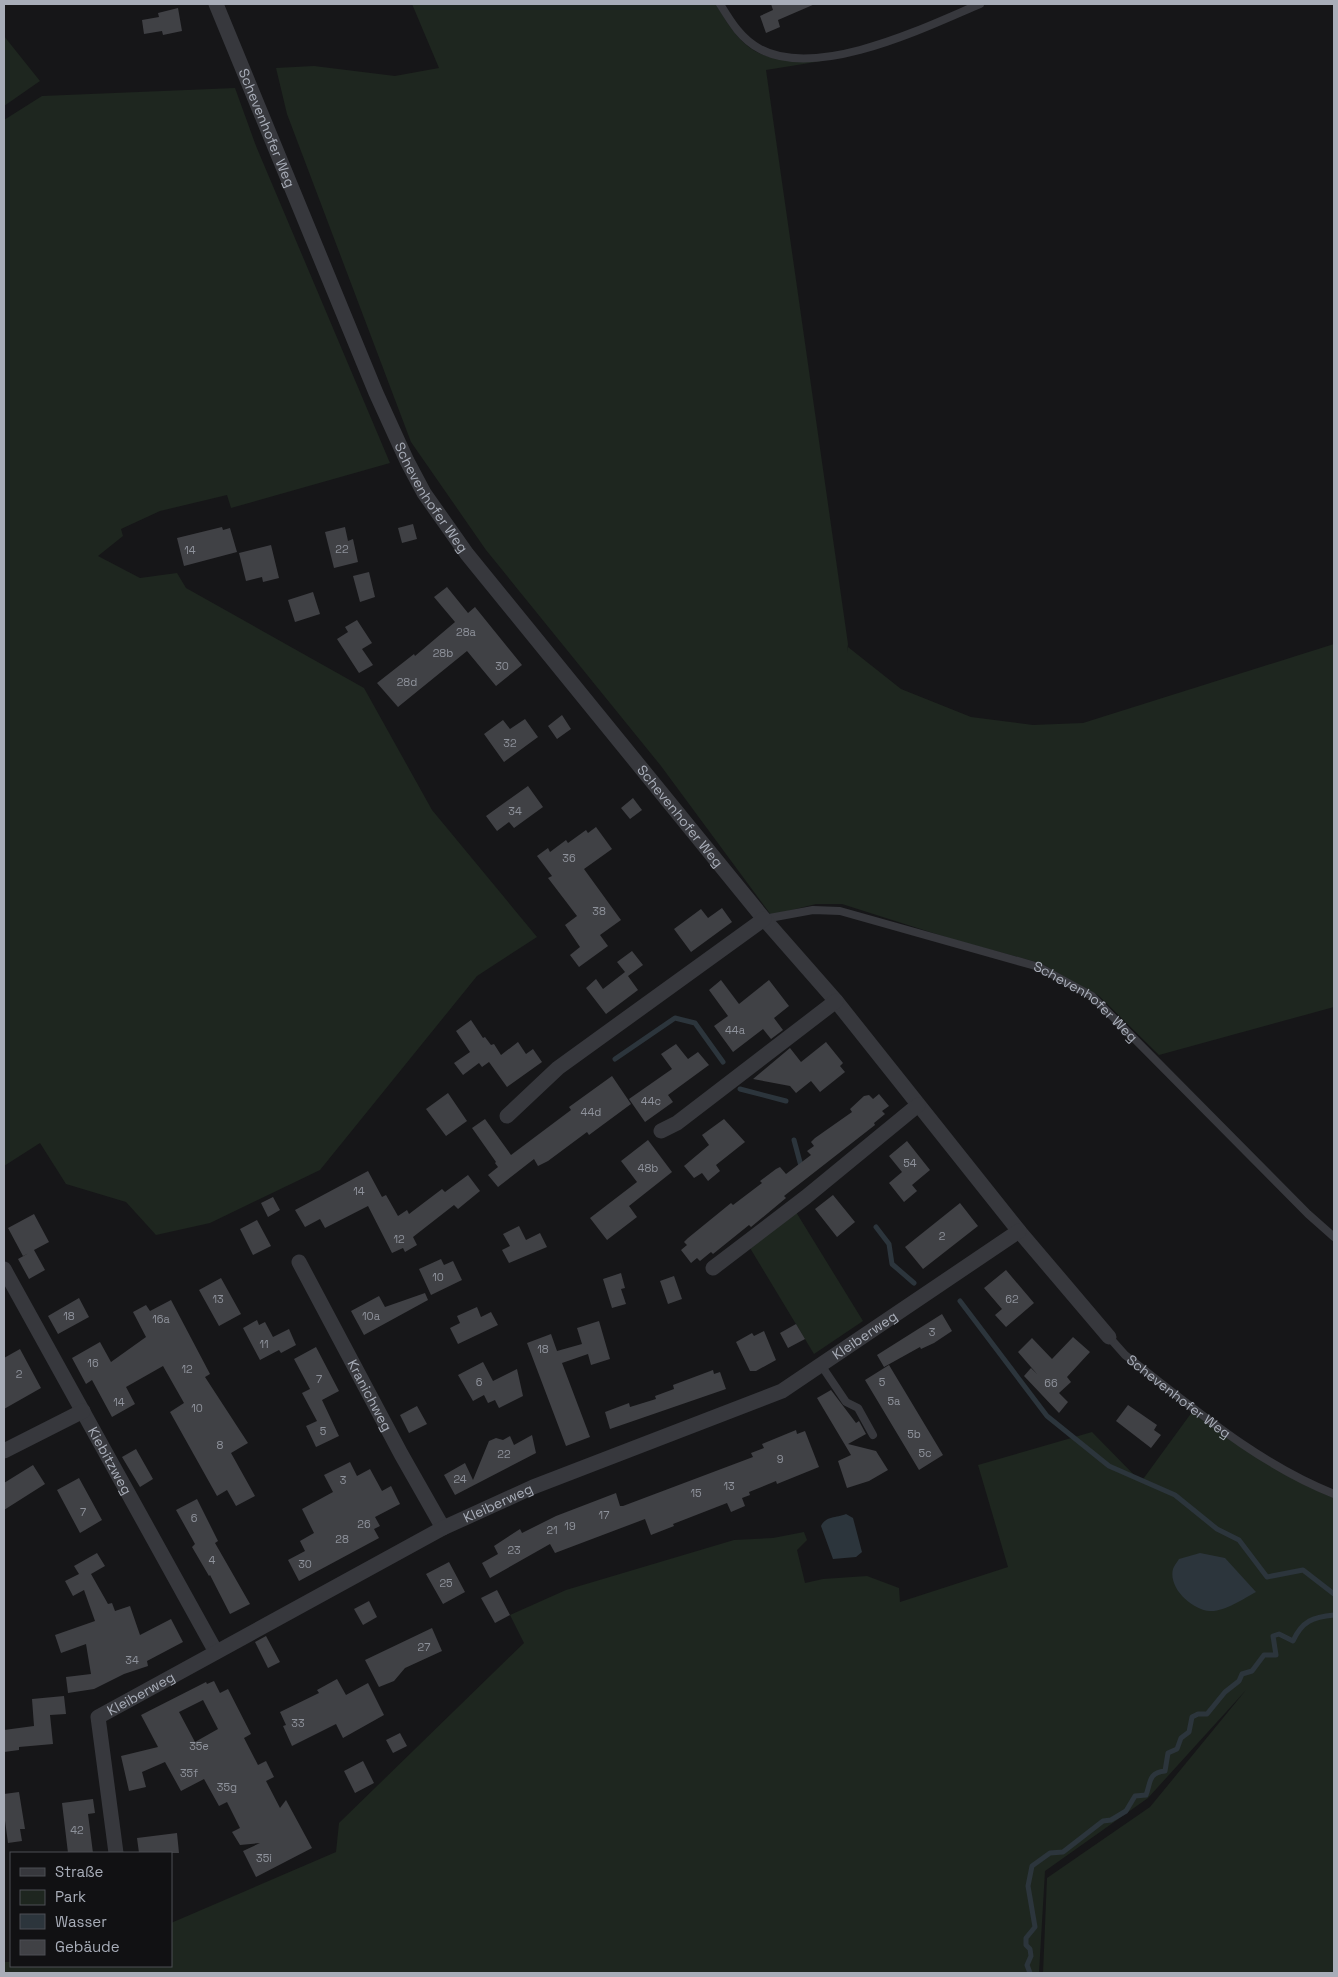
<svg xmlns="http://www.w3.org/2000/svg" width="1338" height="1977" font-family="'Space Grotesk',sans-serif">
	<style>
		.green { fill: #1e261f }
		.water { fill: #2c353c }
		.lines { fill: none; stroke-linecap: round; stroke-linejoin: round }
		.stream { stroke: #2c353c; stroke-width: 5 }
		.building { fill: #404145; fill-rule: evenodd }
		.lane { stroke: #37383d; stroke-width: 8 }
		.street { stroke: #37383d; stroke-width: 15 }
		.labels { text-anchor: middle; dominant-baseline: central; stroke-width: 5; stroke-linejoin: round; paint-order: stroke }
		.number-label { font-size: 11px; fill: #8e929b }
		.street-label { font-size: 14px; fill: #a8adb8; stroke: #111113 }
	</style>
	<rect width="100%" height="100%" fill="#161618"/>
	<path class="green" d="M412,4H716C746,57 762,61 822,61L766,70L848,644L847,653L848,647L901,689L971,717L1033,725L1083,723L1334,644V1007L1159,1055L1099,996L1040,963L955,940L842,904H816L771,915L661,766L486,550L411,442L287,114L276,68L314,66L395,76L439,68Z
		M4,36L40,81L4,106Z
		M235,88L256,146L390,463L231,508L227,495L160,511L121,529L123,536L98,556L140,578L177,573L186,588L364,688L432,810L537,937L477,976L320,1170L210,1223L156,1235L126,1202L66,1184L40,1143L4,1166V120L42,96Z
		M796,1212L863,1321L814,1354L750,1248Z
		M1192,1412C1238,1445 1282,1477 1334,1498V1973H1043L1047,1878L1150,1807L1246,1690L1148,1798L1045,1871L1039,1973H4V1962H11V1966H171V1923L336,1852L339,1823L524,1643L510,1615L566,1590L734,1540L773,1538L804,1532L807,1540L797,1550L805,1583L823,1579L867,1576L899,1588L900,1602L1008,1567L978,1465L1092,1432L1141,1482Z"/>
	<path class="water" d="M846,1514L853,1518L862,1552L856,1557L833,1559L821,1526C826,1516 836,1518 846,1514Z
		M1200,1553L1225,1558L1256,1592C1243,1599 1224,1612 1210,1611C1192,1610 1168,1588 1173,1569C1174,1566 1177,1562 1179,1559Z"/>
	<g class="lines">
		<path class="stream" d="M615,1059L675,1018L695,1023L723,1062
			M740,1089L786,1101
			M794,1140L801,1166H804
			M876,1227L889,1244L892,1264L914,1283
			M960,1301L1047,1416L1109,1466L1175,1495L1217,1529L1239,1540L1267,1577L1303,1570L1334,1594
			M1030,1973L1027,1965L1031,1956L1030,1949L1026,1945V1938L1035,1927L1028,1886L1032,1866L1050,1853L1063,1852L1103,1821L1111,1820L1126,1811L1135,1796L1146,1795C1151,1782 1148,1773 1165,1771L1168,1753L1177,1749L1181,1738L1189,1732L1192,1717L1198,1714H1207L1225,1692L1239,1681L1242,1674L1252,1671L1264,1655H1276L1273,1636L1279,1634L1293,1641C1302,1621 1313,1617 1334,1615"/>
	</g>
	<path class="building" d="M771,4H815L778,20L780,27L766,33L760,16L773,10Z
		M178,8L182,31L163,35L162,31L144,34L142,20L159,17L158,13Z
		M413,524L417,539L402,543L398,528Z
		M222,527L223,530L230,528L237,552L184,566L177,538Z
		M345,527L348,541L353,539L358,562L334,568L325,532Z
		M271,545L279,578L263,582L262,577L246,581L239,553Z
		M369,572L375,597L360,602L353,576Z
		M447,587L468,613L475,607L522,665L496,686L467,651L398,707L377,683L414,654L415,656L455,622L434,597Z
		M313,592L320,614L295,622L288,600Z
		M357,620L372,643L362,649L373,665L359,673L337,639L348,632L345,627Z
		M562,715L571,729L557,739L548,726Z
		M525,719L538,737L504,762L484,734L503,720L510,729Z
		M528,786L543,807L514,828L509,822L497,831L486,816Z
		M633,798L642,810L630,819L621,808Z
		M596,827L612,849L584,869L621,920L600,935L608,946L579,967L570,955L580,947L565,925L577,916L548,878L552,876L537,856L548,848L550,852L566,840L568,843L586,830L588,833Z
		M722,908L732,922L691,952L674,929L701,909L708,918Z
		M632,951L643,965L628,976L638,990L606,1014L586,988L596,979L603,989L625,972L617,962Z
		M721,980L739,1004L769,980L789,1006L774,1018L783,1030L771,1039L763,1029L733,1052L714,1026L728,1016L709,990Z
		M471,1020L483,1038L485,1037L491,1045L494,1044L501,1055L518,1042L526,1054L533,1049L542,1062L507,1087L489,1062L482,1067L479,1063L463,1075L454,1063L470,1052L456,1031Z
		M826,1042L843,1063L840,1066L845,1072L820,1092L811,1081L796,1093L790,1086L753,1079L790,1048L801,1062Z
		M676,1044L688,1059L698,1052L709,1065L668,1095L673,1102L645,1122L629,1099L672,1069L661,1054Z
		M612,1076L631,1104L589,1135L587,1132L548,1161L538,1166L534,1159L498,1187L488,1175L498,1167L495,1163L496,1162L472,1128L485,1119L511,1155L571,1110L569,1107Z
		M448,1093L467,1121L446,1136L426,1109Z
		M879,1094L889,1106L882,1111L885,1114L874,1123L875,1125L784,1196L786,1198L751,1227L749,1225L713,1254L711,1252L700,1261L697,1258L691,1263L681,1250L687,1245L684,1242L688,1238L731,1203L733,1205L762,1183L760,1181L776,1169L780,1167L786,1174L811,1155L807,1151L814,1146L811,1142L815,1138L852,1112L850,1109L864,1096L869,1095L873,1099Z
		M724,1119L745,1142L716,1165L720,1171L708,1181L702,1173L694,1178L684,1166L709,1145L702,1135Z
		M648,1140L672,1172L629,1206L637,1217L607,1240L590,1218L637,1182L621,1161Z
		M907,1141L930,1170L912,1185L917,1191L904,1202L889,1183L902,1172L889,1156Z
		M368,1171L382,1197L386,1195L398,1216L407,1210L409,1214L442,1189L445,1192L468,1175L480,1191L458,1209L454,1205L413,1237L417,1245L405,1252L403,1248L392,1253L368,1206L325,1228L320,1219L305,1227L295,1210Z
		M833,1195L855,1222L837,1237L815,1209Z
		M273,1197L280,1210L268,1217L261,1203Z
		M960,1203L978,1226L923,1269L905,1247Z
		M34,1214L49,1242L34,1250L45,1270L29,1279L18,1259L29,1253L23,1256L8,1228Z
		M257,1220L271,1246L253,1255L240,1229Z
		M519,1226L526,1240L540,1233L547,1247L509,1263L502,1250L510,1246L503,1234Z
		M441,1259L444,1265L453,1261L462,1280L431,1295L419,1269Z
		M1006,1270L1034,1303L1006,1327L995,1315L1002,1309L984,1288Z
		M621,1273L625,1288L621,1289L626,1304L612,1308L603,1279Z
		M674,1276L682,1299L668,1304L660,1281Z
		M221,1278L241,1314L219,1326L199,1290Z
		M425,1293L428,1300L364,1335L351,1311L379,1296L385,1307Z
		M79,1298L89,1317L58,1334L48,1316Z
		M171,1300L210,1374L205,1377L248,1443L231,1453L255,1496L236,1506L227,1490L217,1496L170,1412L184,1403L163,1366L126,1387L135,1404L112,1417L92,1380L86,1384L72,1358L100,1342L111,1362L146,1337L133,1312L146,1305L150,1311Z
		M477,1307L481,1317L491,1312L498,1325L458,1344L450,1328L460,1323L457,1316Z
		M942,1314L952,1331L934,1343L921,1349L920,1347L884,1367L877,1355Z
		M257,1320L259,1325L265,1322L273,1337L289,1329L296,1345L281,1353L279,1350L260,1360L243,1328Z
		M599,1321L610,1359L591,1365L588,1354L562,1363L590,1437L566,1446L527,1343L551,1334L557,1351L582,1344L577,1328Z
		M796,1324L805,1339L788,1348L780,1333Z
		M764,1331L776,1360L756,1371H750L736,1342L752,1333L754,1336Z
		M1073,1337L1090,1352L1067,1377L1071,1382L1059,1393L1068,1402L1059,1413L1024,1376L1031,1368L1037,1374L1018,1352L1032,1338L1052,1359Z
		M316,1347L339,1391L322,1400L339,1436L316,1447L306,1426L317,1421L302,1393L310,1389L294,1359Z
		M20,1349L41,1388L4,1409V1358Z
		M483,1362L493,1381L517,1369L523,1396L499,1408L495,1400L488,1403L484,1395L473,1401L458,1375Z
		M889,1365L943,1455L919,1470L865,1380Z
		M713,1370L714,1374L720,1372L726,1389L610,1429L605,1412L629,1403L630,1407L656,1399L655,1396L674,1389L673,1385Z
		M831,1390L856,1423L859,1421L866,1434L848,1444L876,1451L888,1470L869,1481L847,1488L838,1461L851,1455L817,1398Z
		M1128,1405L1157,1425L1154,1430L1161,1435L1151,1448L1116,1421Z
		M417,1406L427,1424L409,1433L400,1415Z
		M796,1430L797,1434L805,1431L819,1467L777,1484L776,1481L749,1492L750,1495L742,1498L745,1506L731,1512L727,1503L673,1524L674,1526L651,1535L645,1519L555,1553L550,1544L490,1578L482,1563L498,1554L494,1546L520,1529L522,1533L556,1516L616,1493L620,1506H623L753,1457L751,1453L764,1448L762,1444Z
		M532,1435L536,1453L455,1495L444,1475L465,1463L473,1480L489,1441L496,1438L503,1440L510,1436L514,1445Z
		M136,1449L153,1479L140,1487L122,1457Z
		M350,1462L357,1476L370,1469L382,1491L391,1486L400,1504L375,1517L380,1526L374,1529L379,1538L299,1581L288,1560L305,1551L300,1541L314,1533L302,1509L333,1492L324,1475Z
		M33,1465L45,1484L4,1510V1483Z
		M79,1478L102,1520L80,1533L57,1490Z
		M197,1499L218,1541L215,1543L250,1604L230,1614L210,1575L209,1576L192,1547L195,1544L176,1510Z
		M97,1553L105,1566L91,1574L108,1604L112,1603L115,1611L130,1606L140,1635L171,1619L183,1642L147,1661L148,1666L124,1674L94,1689L68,1693L66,1677L91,1674L86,1644L61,1653L55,1635L95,1621L84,1590L73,1596L65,1581L79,1574L74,1566Z
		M449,1562L465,1592L443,1604L426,1574Z
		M497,1590L510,1615L495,1623L481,1598Z
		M369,1601L377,1617L363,1625L354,1609Z
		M432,1628L442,1651L405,1668L394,1681L379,1687L365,1660Z
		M266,1636L280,1662L268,1668L255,1642Z
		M337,1679L346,1695L368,1683L384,1715L343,1738L336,1724L292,1746L283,1726L286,1725L280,1712L319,1693L317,1690Z
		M214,1681L220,1693L228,1689L251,1734L244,1738L258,1765L266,1761L274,1777L266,1781L280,1808L286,1800L312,1848L256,1877L243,1851L260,1843L240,1845L232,1832L240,1828L227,1802L219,1806L204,1779L181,1791L165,1762L142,1772L146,1787L129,1791L121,1756L158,1747L141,1715L206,1682L207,1684ZM203,1700L218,1729L195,1742L179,1712Z
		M64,1696L66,1714L50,1715L53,1744L19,1747V1750L4,1752V1730L34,1726L32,1699Z
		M400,1733L407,1746L393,1753L386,1740Z
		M363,1761L374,1783L355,1793L344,1771Z
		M19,1792L25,1829H20L22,1841L8,1843L4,1813V1794Z
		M93,1799L95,1813L88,1814L93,1853H68L62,1803Z
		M177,1833L179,1853H139L137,1838Z"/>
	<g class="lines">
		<g class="lane">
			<path d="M720,4C731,22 741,39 760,49C818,80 926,27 980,4"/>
			<path id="s1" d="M764,919L813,910L840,911L1039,967L1092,996L1308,1214L1334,1237"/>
			<path id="s2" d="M1109,1337L1125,1355C1191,1406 1256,1463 1334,1494"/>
			<path d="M821,1365L846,1402L858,1408L873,1435"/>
		</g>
		<g class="street">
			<path id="s3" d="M216,4L376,393L407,461L424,493L467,554L764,919L836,1001L1019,1231L1109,1337"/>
			<path d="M507,1116L558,1068L764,919"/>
			<path d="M661,1131L677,1123L836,1001"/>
			<path id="s4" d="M299,1262L401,1454L443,1528"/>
			<path d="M713,1268L806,1197L918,1105"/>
			<path id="s5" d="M4,1269L216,1652"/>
			<path d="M4,1451L83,1411"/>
			<path id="s6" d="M116,1853L98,1717L443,1528L533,1487L782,1391L1019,1231"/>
		</g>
	</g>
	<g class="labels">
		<g class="number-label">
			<text x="342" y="549">22</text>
			<text x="190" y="550">14</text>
			<text x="466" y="632">28a</text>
			<text x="443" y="653">28b</text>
			<text x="502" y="666">30</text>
			<text x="407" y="682">28d</text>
			<text x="510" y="743">32</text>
			<text x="515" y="811">34</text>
			<text x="569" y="858">36</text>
			<text x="599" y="911">38</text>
			<text x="735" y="1030">44a</text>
			<text x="651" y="1101">44c</text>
			<text x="591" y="1112">44d</text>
			<text x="910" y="1163">54</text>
			<text x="648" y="1168">48b</text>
			<text x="359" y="1191">14</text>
			<text x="942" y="1236">2</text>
			<text x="399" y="1239">12</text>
			<text x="438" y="1277">10</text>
			<text x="218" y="1299">13</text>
			<text x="1012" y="1299">62</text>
			<text x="69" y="1316">18</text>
			<text x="371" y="1316">10a</text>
			<text x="161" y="1319">16a</text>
			<text x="932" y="1332">3</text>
			<text x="264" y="1344">11</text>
			<text x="543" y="1349">18</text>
			<text x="93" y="1363">16</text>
			<text x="187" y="1369">12</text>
			<text x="19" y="1374">2</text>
			<text x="319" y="1379">7</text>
			<text x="479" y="1382">6</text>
			<text x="882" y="1382">5</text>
			<text x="1051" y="1383">66</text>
			<text x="894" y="1401">5a</text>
			<text x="119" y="1402">14</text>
			<text x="197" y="1408">10</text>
			<text x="323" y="1431">5</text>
			<text x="914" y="1434">5b</text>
			<text x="220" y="1445">8</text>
			<text x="925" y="1453">5c</text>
			<text x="504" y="1454">22</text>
			<text x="780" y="1459">9</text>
			<text x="460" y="1479">24</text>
			<text x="343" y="1480">3</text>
			<text x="729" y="1486">13</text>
			<text x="696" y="1493">15</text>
			<text x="83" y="1512">7</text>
			<text x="604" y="1515">17</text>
			<text x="194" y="1518">6</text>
			<text x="364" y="1524">26</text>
			<text x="570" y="1526">19</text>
			<text x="552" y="1530">21</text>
			<text x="342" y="1539">28</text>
			<text x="514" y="1550">23</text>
			<text x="212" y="1560">4</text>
			<text x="305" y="1564">30</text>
			<text x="446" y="1583">25</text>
			<text x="424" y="1647">27</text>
			<text x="132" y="1660">34</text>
			<text x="298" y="1723">33</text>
			<text x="199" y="1746">35e</text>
			<text x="189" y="1773">35f</text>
			<text x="227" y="1787">35g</text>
			<text x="77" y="1830">42</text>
			<text x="264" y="1858">35i</text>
		</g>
		<g class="street-label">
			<text stroke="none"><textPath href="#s3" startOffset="134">Schevenhofer Weg</textPath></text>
			<text stroke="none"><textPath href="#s3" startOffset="539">Schevenhofer Weg</textPath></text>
			<text stroke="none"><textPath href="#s3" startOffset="944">Schevenhofer Weg</textPath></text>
			<text stroke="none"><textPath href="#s1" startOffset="342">Schevenhofer Weg</textPath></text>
			<text stroke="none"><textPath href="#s6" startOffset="996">Kleiberweg</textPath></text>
			<text stroke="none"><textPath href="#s4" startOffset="151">Kranichweg</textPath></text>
			<text stroke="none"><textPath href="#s2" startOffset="92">Schevenhofer Weg</textPath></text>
			<text stroke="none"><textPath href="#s5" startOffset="219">Kiebitzweg</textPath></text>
			<text stroke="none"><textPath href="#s6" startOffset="591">Kleiberweg</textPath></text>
			<text stroke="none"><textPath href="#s6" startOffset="186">Kleiberweg</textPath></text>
		</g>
	</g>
	<rect width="1338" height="1977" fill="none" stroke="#a8adb8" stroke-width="10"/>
	<rect x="10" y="1852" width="162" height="115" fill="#111113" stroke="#4d4f55"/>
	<rect x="20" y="1868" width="25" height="8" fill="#37383d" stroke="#4d4f55"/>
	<text x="55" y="1877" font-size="15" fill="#a8adb8">Straße</text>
	<rect x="20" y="1890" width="25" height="15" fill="#1e261f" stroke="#4d4f55"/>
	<text x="55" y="1902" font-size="15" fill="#a8adb8">Park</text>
	<rect x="20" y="1914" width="25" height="15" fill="#2c353c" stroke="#4d4f55"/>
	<text x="55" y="1927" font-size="15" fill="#a8adb8">Wasser</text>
	<rect x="20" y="1940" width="25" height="15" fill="#404145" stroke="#4d4f55"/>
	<text x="55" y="1952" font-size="15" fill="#a8adb8">Gebäude</text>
</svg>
